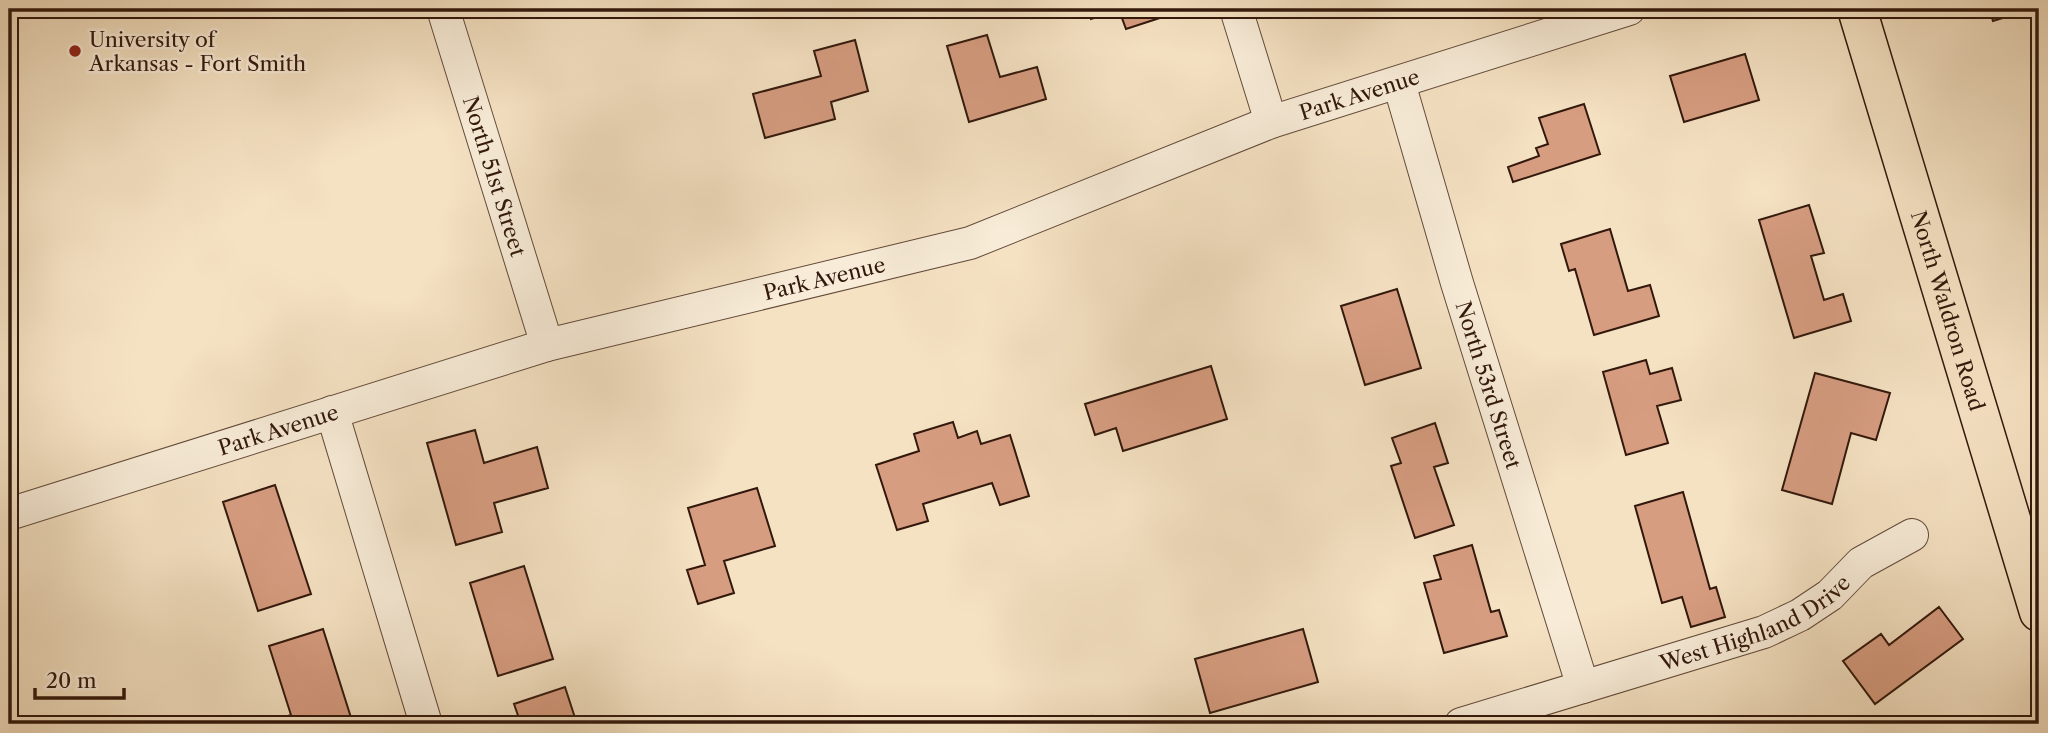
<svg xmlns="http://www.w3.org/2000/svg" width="2048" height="733" font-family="'Libre Caslon Text',serif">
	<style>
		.building { fill: #d79d81; stroke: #32180c; stroke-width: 2 }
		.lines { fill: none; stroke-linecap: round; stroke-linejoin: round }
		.minor-casing { stroke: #634a3a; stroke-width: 34 }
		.major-casing { stroke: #32180c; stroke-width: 41 }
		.minor { stroke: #f8ecd8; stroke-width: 32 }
		.major { stroke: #f5e2c3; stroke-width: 38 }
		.poi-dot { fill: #8f2418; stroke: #f8ecd8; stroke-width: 2.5 }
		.labels { text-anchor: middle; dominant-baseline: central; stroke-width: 5; stroke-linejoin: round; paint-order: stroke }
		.poi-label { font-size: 21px; fill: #32180c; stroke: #f8ecd8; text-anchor: start }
		.street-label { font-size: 21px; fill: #32180c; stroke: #f8ecd8 }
	</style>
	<rect width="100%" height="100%" fill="#f5e2c3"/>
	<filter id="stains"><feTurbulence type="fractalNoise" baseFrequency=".00286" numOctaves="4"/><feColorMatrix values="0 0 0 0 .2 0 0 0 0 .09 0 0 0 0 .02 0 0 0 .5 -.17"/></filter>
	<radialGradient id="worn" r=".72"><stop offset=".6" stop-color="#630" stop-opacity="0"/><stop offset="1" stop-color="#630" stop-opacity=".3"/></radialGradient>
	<path class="building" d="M1088,9H1174L1175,13L1126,29L1119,10L1091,19Z
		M1989,9H2032L1993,21Z
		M987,35L1000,77L1037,67L1046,99L969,122L947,46Z
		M855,40L868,91L831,102L835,119L765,138L753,94L821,76L814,51Z
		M1745,54L1759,100L1684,122L1670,76Z
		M1584,104L1600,154L1513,182L1508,167L1539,156L1536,148L1548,144L1539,118Z
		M1809,205L1824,253L1811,256L1824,300L1843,294L1851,321L1794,338L1759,220Z
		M1610,229L1628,291L1650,285L1659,316L1594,335L1575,269L1569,271L1561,244Z
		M1397,289L1421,368L1365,385L1341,306Z
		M1646,360L1650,374L1672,368L1681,400L1657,406L1668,443L1626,455L1603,372Z
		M1211,366L1227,419L1123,451L1116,428L1095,435L1085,404Z
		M1815,373L1890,393L1876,440L1851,433L1832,504L1782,490Z
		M953,422L958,438L977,431L981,444L1010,435L1029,496L1000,505L992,483L923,504L928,521L897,530L876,465L919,451L914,434Z
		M1435,423L1448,463L1434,467L1454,525L1415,538L1391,466L1401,463L1392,438Z
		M475,430L484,463L537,447L548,488L494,503L502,532L456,545L427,443Z
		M275,485L311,594L258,611L223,502Z
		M757,488L775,546L724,561L734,593L698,604L687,570L705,565L688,508Z
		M1683,492L1710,589L1716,587L1725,617L1691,627L1682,597L1662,603L1635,506Z
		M1472,545L1491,612L1499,610L1507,636L1444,653L1424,583L1441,579L1434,556Z
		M524,566L553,659L498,676L470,583Z
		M1939,607L1963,639L1875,704L1843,661L1881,634L1889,645Z
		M323,629L353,724H284L282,718L291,715L269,646Z
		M1303,629L1318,682L1210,713L1195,659Z
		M565,687L577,724H521L514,704Z
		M1091,716L1093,724H1058Z"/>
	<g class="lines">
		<defs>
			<g id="minor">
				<path id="s1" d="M443,9L547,345"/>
				<path d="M1236,9L1271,122"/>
				<path id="s2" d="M1399,83L1457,283L1583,687"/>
				<path d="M332,412L426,724"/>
				<path id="s3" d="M9,514L547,345L970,243L1271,122L1629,9"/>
				<path id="s4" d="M1461,724L1764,632L1800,615L1830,595L1861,563L1912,535"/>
			</g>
			<g id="major">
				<path id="s5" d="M1857,9L2039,612"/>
			</g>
		</defs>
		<use href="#minor" class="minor-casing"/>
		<use href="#major" class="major-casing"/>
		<use href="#minor" class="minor"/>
		<use href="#major" class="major"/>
	</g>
	<circle class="poi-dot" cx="75" cy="51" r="7"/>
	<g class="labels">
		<g class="poi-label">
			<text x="89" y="39">University of<tspan x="89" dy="24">Arkansas - Fort Smith</tspan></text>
		</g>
		<g class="street-label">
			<text stroke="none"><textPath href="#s3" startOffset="1416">Park Avenue</textPath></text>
			<text stroke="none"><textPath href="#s1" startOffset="175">North 51st Street</textPath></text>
			<text stroke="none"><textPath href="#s3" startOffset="849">Park Avenue</textPath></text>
			<text stroke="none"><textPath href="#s5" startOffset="315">North Waldron Road</textPath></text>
			<text stroke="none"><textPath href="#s2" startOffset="315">North 53rd Street</textPath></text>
			<text stroke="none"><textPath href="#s3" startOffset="282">Park Avenue</textPath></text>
			<text stroke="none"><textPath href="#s4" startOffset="312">West Highland Drive</textPath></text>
		</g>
	</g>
	<rect width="2048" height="733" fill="none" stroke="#f5e2c3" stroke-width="35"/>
	<rect x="10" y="10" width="2027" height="712" fill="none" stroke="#32180c" stroke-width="3.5"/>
	<rect x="18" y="18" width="2013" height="698" fill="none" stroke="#32180c" stroke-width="2"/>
	<path d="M35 688v10h89v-10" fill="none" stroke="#32180c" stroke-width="3.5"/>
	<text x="46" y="688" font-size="21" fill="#32180c" stroke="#f8ecd8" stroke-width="5" paint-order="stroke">20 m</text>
	<rect width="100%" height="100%" filter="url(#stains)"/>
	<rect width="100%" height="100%" fill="url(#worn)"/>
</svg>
